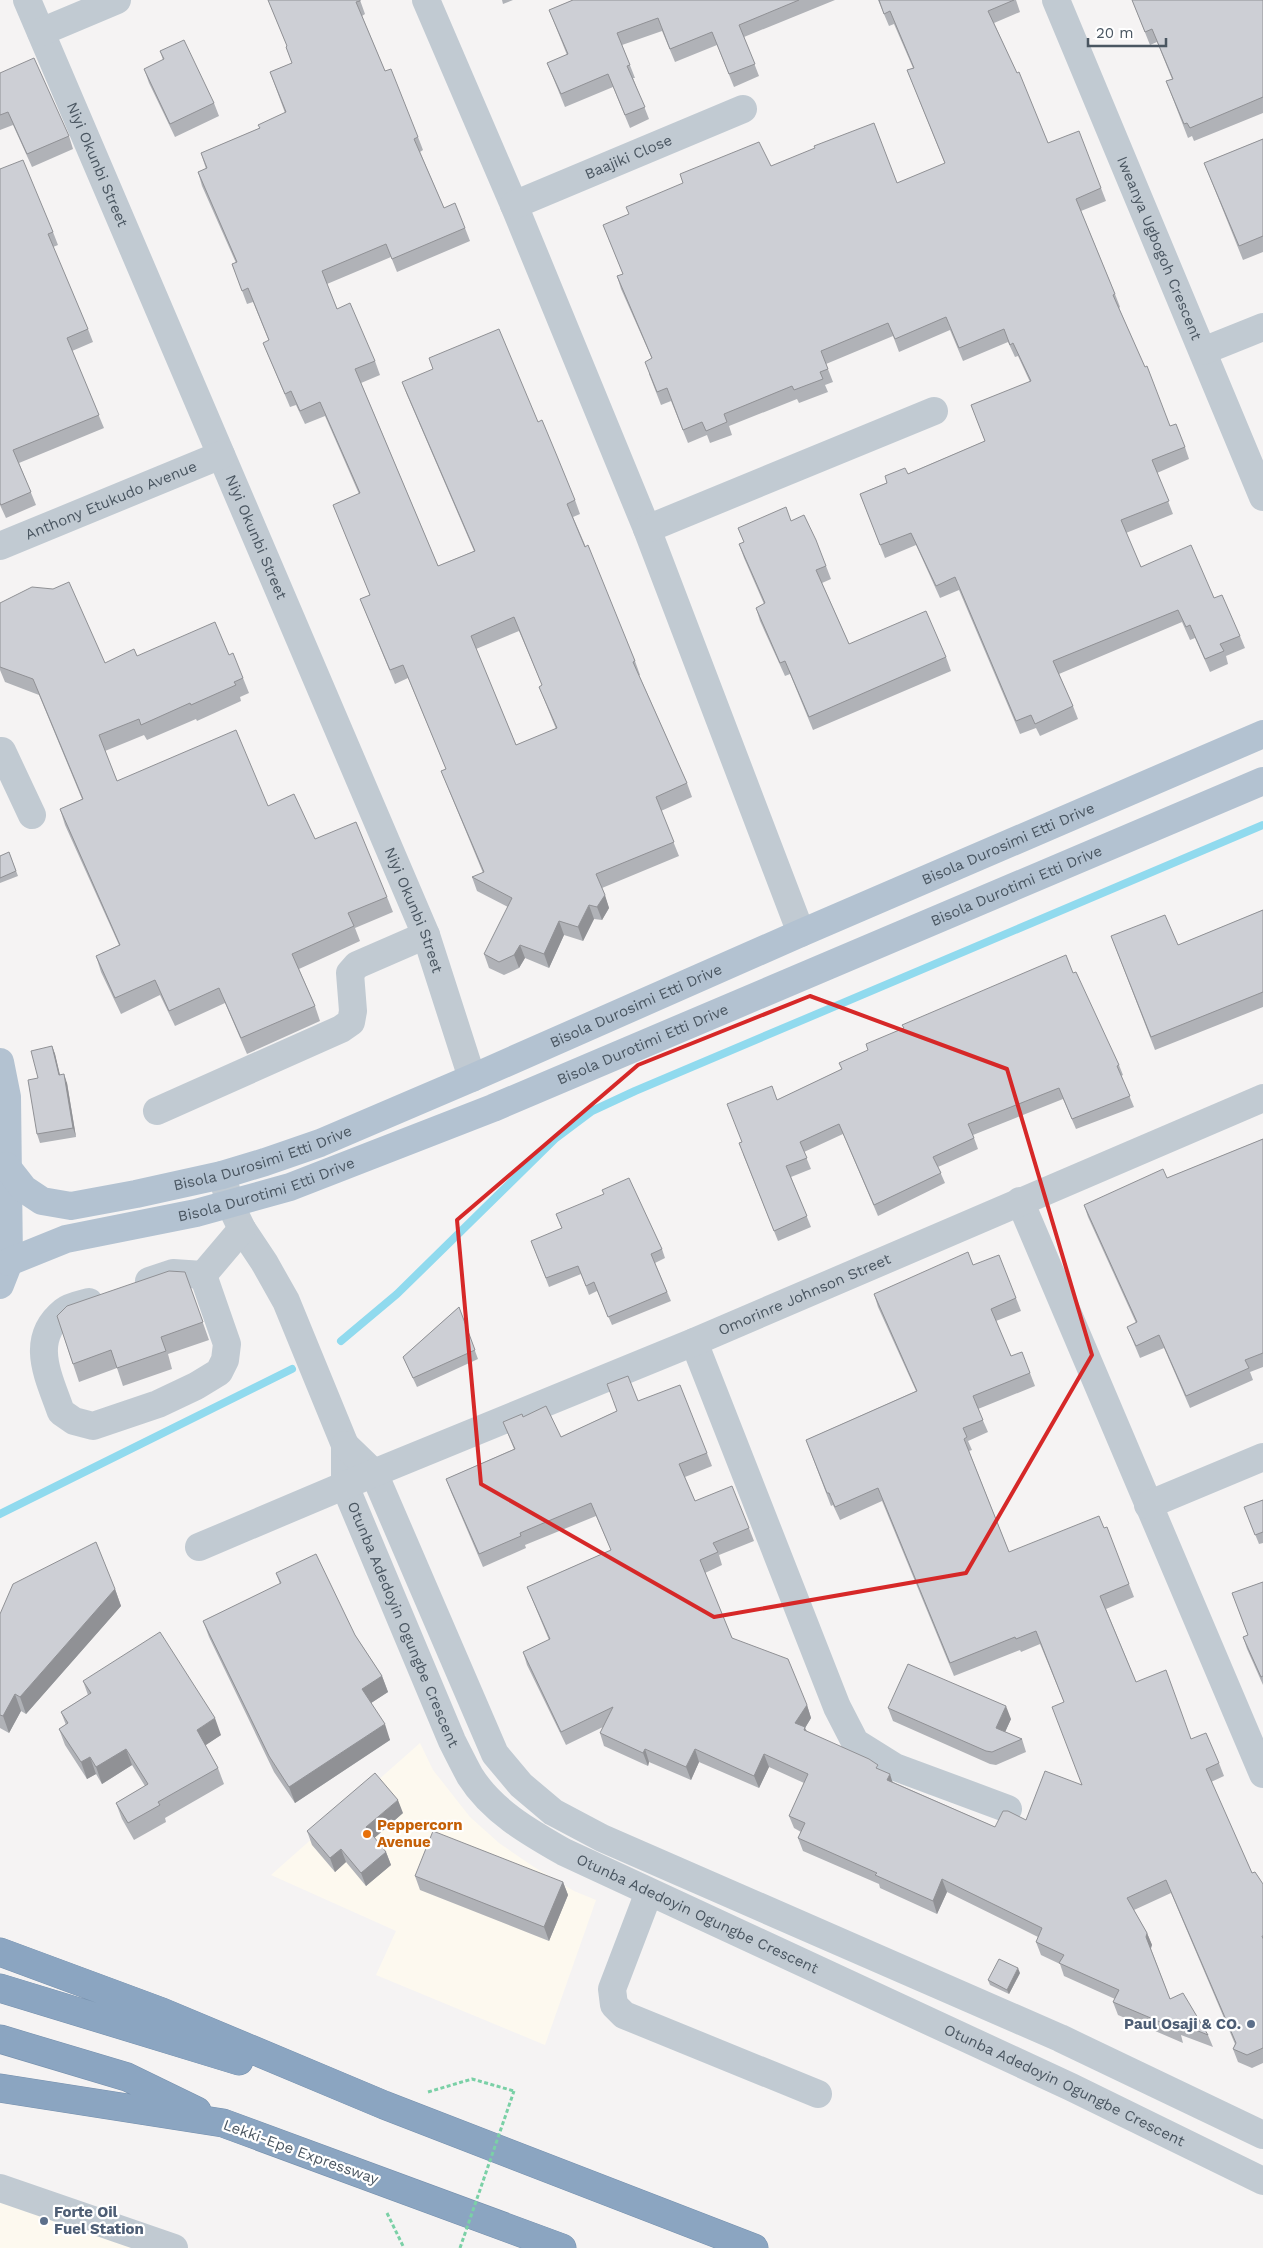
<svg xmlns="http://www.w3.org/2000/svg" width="1263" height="2248" font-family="'Work Sans',sans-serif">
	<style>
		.commercial { fill: #fdf9ef }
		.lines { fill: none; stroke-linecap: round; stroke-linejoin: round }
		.stream { stroke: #90daee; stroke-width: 8 }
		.highway-casing { stroke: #7690ad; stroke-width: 29 }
		.path { stroke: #7ad0a6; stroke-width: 3; stroke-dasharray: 4 2.5; stroke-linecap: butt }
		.minor { stroke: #c1cad2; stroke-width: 28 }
		.major { stroke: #b3c2d1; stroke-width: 28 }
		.highway { stroke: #8ba5c1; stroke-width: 28 }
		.path-bridge { stroke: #7ad0a6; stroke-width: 3; stroke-dasharray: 4 2.5; stroke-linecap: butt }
		.wall { fill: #b0b2b7; fill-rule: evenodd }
		.shaded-wall { fill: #909195 }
		.building { fill: #cdcfd5; stroke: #909195; fill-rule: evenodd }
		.marked { fill: none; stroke: #d62828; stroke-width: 4; stroke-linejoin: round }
		.food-dot { fill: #e8710a; stroke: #fff; stroke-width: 2 }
		.service-dot { fill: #5c6f8a; stroke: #fff; stroke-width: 2 }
		.labels { text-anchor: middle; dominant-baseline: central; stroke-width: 4.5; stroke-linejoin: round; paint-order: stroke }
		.street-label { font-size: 15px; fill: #4a5661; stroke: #fff }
		.food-label { font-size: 15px; font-weight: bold; fill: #c56008; stroke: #fff; text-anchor: start }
		.service-label { font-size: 15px; font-weight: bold; fill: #4e5e75; stroke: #fff; text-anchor: end }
	</style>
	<rect width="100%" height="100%" fill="#f5f3f3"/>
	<path class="commercial" d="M420,1743L433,1770L470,1817L499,1843L534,1867L574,1891L596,1900L545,2045L376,1975L396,1931L271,1875Z
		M0,2191L160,2248H0Z"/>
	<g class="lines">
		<path class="stream" d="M341,1341L397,1294L556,1138L592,1111L635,1091L1263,825
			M0,1514L292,1369"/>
		<defs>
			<path id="highway" d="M0,1952L162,2012L384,2105L754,2248
				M0,1988L239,2061
				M0,2039L127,2077L197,2111
				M0,2088L223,2123L562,2248"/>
		</defs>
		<use href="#highway" class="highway-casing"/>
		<path class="path" d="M428,2092L472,2079L514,2091
			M387,2213L404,2248"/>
		<g class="minor">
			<path id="s1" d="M27,0L426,935L472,1078"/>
			<path d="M426,0L514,205L647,529L801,933"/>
			<path id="s2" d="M1056,0L1263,497"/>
			<path d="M41,32L117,0"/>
			<path id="s3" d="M514,205L743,109"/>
			<path d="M1203,351L1263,327"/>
			<path d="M647,529L934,411"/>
			<path id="s4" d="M0,546L221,455"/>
			<path d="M0,752L2,751L32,815"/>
			<path d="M157,1111L341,1029L351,1022L353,1011L350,973L357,965L426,935"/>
			<path id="s5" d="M222,1175L230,1204L242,1229L264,1262L286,1301L345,1445V1486L452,1741C458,1753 464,1765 470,1776C492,1811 529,1832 564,1852L1071,2087L1263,2181"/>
			<path d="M1020,1201L1263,1774"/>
			<path d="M149,1281L173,1273L203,1275"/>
			<path d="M89,1302C82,1304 70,1306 64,1311C28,1340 49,1377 61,1412L74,1421L93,1426L158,1404L196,1386L219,1372L225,1360L227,1344L203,1275L242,1229"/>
			<path d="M694,1342L837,1707L855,1742L895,1767L1008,1809"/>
			<path d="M345,1445L374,1473L495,1754L521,1785L553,1812L602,1838L1060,2038L1263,2135"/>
			<path d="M1148,1505L1263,1457"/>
			<path id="s6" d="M199,1547L374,1473L694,1342L1263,1098"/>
			<path d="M649,1892L612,1989L614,2005L624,2015L818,2094"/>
			<path d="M0,2188L174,2248"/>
		</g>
		<g class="major">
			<path d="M0,1062L7,1097L9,1262L0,1285"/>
			<path id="s7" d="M6,1166L24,1189L42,1201L71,1206L136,1194L222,1175L265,1162L320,1143L472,1078L801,933L1263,734"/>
			<path id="s8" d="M9,1262L66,1239L196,1213L290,1187L493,1108L1263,781"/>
		</g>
		<use href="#highway" class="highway"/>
		<path class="path-bridge" d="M460,2248L514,2091"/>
	</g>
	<path class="wall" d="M268,0H360L365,14L362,16L385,71L418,137L423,150L420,152L444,208L465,228L470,241L397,272L391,257L327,284L337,309L375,361L380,375L361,383L438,566L474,551L407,395L402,382L538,422L575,500L580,514L573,517L635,661L640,675H639L687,783L692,797L661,811L679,856L602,888L609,908L602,920L594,919L583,941L564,935L549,968L525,958L519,968L504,975L489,968L484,954L508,907L477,891L472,877L483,873L441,771L446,769L408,678L395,684L360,599L370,595L333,505L359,494L325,416L305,424L296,405L290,407L263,343L269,341L253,302L247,304L232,264L236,263L202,186L198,172L206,169L201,153L260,128L285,113L270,72L292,63L286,47L287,46ZM519,631L542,685L539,687L556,729L516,745L476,649Z
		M502,0H513L503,4Z
		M573,0H835L744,37L759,76L734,87L717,45L675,62L662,31L622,45L635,78H633L649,119L630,128L613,87L565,107L547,63L567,55L549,10Z
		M878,0H1016L1020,12L994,23L1048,143L1101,188L1106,201L1081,211L1115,294L1120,307L1119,308L1170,426L1185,447L1189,459L1157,473L1173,514L1126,533L1141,567L1214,598L1240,636L1245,648L1226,656L1228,664L1210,672L1195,638L1190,640L1182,622L1059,674L1073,706L1078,719L1040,736L1036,728L1020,734L959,590L940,598L916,545L885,558L860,494L985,441L971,405L1030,382L1018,356L1015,357L1008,342L963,361L950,330L899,352L893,336L826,364L833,382L825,385L828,392L799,403L797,399L729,426L732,435L710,443L707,435L688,443L671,401L661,405L649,374L652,359L621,289L617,276L623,274L603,225L771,166L897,183L945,164L907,70L913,68L894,24L889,26Z
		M1132,0H1263V113L1194,141L1192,136L1188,138L1166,81L1172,79L1157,42L1150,45Z
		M160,51L214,103L219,116L175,137L149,83L144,69L163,60Z
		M0,73L69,136L73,149L32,167L13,125L0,130Z
		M1263,139V252L1243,260L1204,163Z
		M0,169L53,232L58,245L53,247L88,329L93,342L72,351L104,428L19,463L36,505L6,518L0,505Z
		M791,521L826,566L831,579L822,583L849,644L946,657L951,671L813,730L790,674L785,676L760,621L756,608L764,604L744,558L739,544L744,542L738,528Z
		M0,603L105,663L137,656L229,655L243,678L249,693L240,697L241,701L197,721L196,719L147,740L144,735L105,751L117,781L268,806L315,839L387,897L393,912L355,928L360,941L299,969L315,1006L320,1021L247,1054L225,1003L175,1026L160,995L121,1014L101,972L96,956L119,945L65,825L60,809L82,799L39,695L5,682L0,670Z
		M9,852L18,876L0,883V856Z
		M1263,910V1007L1155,1050L1111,936L1178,945Z
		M1073,973L1119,1065L1123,1075L1121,1076L1134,1107L1076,1129L1063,1099L973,1135L978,1149L938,1167L945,1183L878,1216L843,1134L804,1152L811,1169L791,1177L811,1227L778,1241L743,1154L742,1142L777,1100L842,1069L839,1063Z
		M52,1046L55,1054L60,1075L67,1083L76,1137L40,1143L37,1134L38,1078Z
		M1263,1139V1367L1250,1372L1253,1380L1190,1408L1164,1348L1140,1358L1127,1327L1136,1323L1088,1217L1084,1205L1167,1178Z
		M556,1214L662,1249L665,1258L655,1263L671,1301L612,1325L597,1291L589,1295L581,1274L549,1287L531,1241L562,1229Z
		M973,1265L1016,1298L1021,1311L996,1321L1011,1356L1030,1373L1035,1386L978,1409L988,1432L968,1441L972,1450L969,1451L1009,1552L1104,1528L1129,1584L1134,1597L1106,1609L1136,1682L1191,1739L1219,1763L1224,1776L1211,1782L1252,1873L1263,1884V2063L1252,2068L1238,2062L1233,2049L1235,2044L1171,1893L1134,1910L1147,1933L1152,1945L1151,1949L1170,1999L1208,2035L1213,2047L1181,2035L1183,2043L1118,2015L1113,2002L1115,1999L1064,1976L1060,1964L1041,1955L1036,1942L1038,1937L947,1892L937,1914L880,1888L879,1884L803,1851L798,1838L801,1832L794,1828L789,1816L804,1783L769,1767L759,1788L699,1762L691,1780L649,1762L648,1766L604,1746L600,1733L603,1727L566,1745L527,1665L523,1652L549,1640L532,1599L527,1587L611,1550L596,1516L525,1545L526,1548L483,1567L451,1492L446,1479L514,1449L503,1422L523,1417L561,1437L638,1401L707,1453L712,1466L685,1477L695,1501L749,1528L754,1541L719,1555L722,1565L705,1573L732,1638L807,1705L811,1718L805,1728L807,1731L879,1769L893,1782L995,1827L1026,1820L1082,1785L1064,1702L1040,1644L1021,1652L1020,1650L954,1676L882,1501L840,1520L833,1505L831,1506L806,1440L916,1391L878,1307L874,1294Z
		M185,1272L209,1340L168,1354L172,1369L123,1386L117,1368L79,1382L57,1316Z
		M459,1307L478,1359L417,1387L403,1357Z
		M1263,1500V1543L1259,1544L1244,1507Z
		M276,1573L355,1635L382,1676L388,1692L371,1703L390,1740L295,1803L274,1772L209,1637L203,1621L280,1584Z
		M1263,1582V1685L1247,1649L1243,1637L1248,1635L1232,1593Z
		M115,1589L121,1606L26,1714L21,1711L9,1733L0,1728V1614Z
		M83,1681L221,1735L205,1745L218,1768L224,1784L165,1818L166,1822L134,1840L122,1819L116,1803L145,1786L132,1765L102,1784L96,1774L87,1779L65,1745L59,1729L66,1725L61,1712L88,1695Z
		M888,1708L1011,1719L1005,1732L1022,1739L1026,1752L996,1765L990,1764L893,1721Z
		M403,1813L374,1838L386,1852L391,1865L366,1886L346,1862L335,1872L312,1845L307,1831Z
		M415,1876L563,1882L568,1895L549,1941L420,1890Z
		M1020,1973L1009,1994L990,1985L988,1980Z"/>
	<path class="shaded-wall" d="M605,895L609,908L602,920L597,907Z
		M589,905L594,919L583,941L578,927Z
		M559,921L564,935L549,968L544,954Z
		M520,945L525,958L519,968L514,955Z
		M52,1046L55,1054L62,1084L59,1075Z
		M64,1074L67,1083L76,1137L73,1128Z
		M115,1589L121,1606L26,1714L20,1697Z
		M382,1676L388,1692L368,1705L362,1689Z
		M15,1694L21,1711L9,1733L3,1716Z
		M807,1705L811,1718L805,1728L810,1740L795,1723Z
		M1006,1706L1011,1719L1001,1741L996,1728Z
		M215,1718L221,1735L203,1747L197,1730Z
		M385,1724L390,1740L295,1803L289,1787Z
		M126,1749L132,1765L102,1784L96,1767Z
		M645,1749L649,1762L648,1766L643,1753Z
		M695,1749L699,1762L691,1780L686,1767Z
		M764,1754L769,1767L759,1788L754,1776Z
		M90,1757L96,1774L87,1779L81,1762Z
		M890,1774L894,1787L887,1780Z
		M398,1800L403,1813L371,1841L366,1827Z
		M341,1849L346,1862L335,1872L330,1858Z
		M386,1852L391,1865L366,1886L361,1873Z
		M942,1879L947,1892L937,1914L933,1901Z
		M563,1882L568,1895L549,1941L544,1927Z
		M1147,1933L1152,1945L1150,1949L1146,1937Z
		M1018,1968L1020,1973L1009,1994L1007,1990Z"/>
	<path class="building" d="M268,0H360V1L356,2L385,71L391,69L418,137L414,139L444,208L455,203L465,228L392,259L386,244L322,271L337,309L350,303L375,361L355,369L438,566L475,551L402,382L433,369L429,358L499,329L538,422L542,420L557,456L575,500L567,504L585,547L588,545L635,661L633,662L687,783L656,797L674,842L596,874L605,895L597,907L589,905L578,927L559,921L544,954L520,945L514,955L499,962L484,954L512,898L472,877L484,872L441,771L446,769L403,665L390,670L360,599L370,595L333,505L360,493L320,402L300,411L291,391L285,394L263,343L269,340L248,288L242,291L232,264L237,262L198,172L207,168L201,153L260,128L258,125L286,112L270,72L292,63L286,47L287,46ZM514,617L542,685L539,687L557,728L516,745L471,636Z
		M573,0H799L739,25L755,64L729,74L712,32L670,49L658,18L617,33L630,65L627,66L645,107L625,115L608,74L561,94L547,63L568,54L549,10Z
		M879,0H1014L988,11L1017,73L1019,72L1048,143L1079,131L1101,188L1076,199L1115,294L1113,295L1145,367L1147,366L1170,426L1176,424L1185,447L1152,460L1169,501L1121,520L1141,567L1191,545L1214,598L1222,595L1240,636L1220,644L1224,651L1205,659L1190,625L1186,627L1178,610L1053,661L1073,706L1035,724L1031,715L1016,721L955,577L936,586L911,533L880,545L860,494L887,483L885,476L905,468L908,474L985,441L971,405L1031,381L1013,343L1010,345L1004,329L959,348L946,317L895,339L888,323L821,351L828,369L820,372L823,379L794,390L792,386L724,414L727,422L706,431L702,422L683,430L667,388L657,392L645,362L652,358L617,276L623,274L603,225L629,214L626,207L683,183L680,174L759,142L771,166L815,148L814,146L874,123L897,183L945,163L907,70L914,68L890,11L884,14Z
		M1132,0H1263V97L1190,128L1187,123L1184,124L1166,81L1173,79L1152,29L1145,32Z
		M184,40L214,103L170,124L144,69L164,59L160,51Z
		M34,58L69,136L27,154L8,112L0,115V73Z
		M1263,139V236L1239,246L1204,163Z
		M23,160L53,232L48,234L88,329L67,338L99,415L13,450L31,492L1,505L0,503V169Z
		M786,507L791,521L804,515L816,540L826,566L816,570L849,644L926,611L946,657L809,717L785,661L780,663L756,608L765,603L739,544L744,542L738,528Z
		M69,582L105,663L134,649L137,656L215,622L229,655L233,653L243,678L234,682L236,685L191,705L190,703L141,725L139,719L99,735L117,781L236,730L268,806L294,794L315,839L356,822L387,897L348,913L354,926L292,954L315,1006L241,1038L219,988L169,1011L155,980L115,998L96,956L120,945L60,809L83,799L33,679L0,667V603L32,587L53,589Z
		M9,852L16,871L0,878V856Z
		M1263,910V992L1151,1037L1111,936L1165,915L1178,945Z
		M1066,955L1073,973L1076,972L1119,1065L1117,1066L1130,1096L1072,1119L1059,1088L968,1124L974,1138L933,1157L941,1173L874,1205L839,1124L800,1142L807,1158L786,1166L807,1216L774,1231L739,1143L742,1142L727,1104L772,1086L777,1100L842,1069L839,1063L868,1050L866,1044L904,1028L902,1025Z
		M52,1046L59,1075L64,1074L73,1128L37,1134L28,1080L38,1078L31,1051Z
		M1263,1139V1353L1245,1360L1249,1368L1186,1396L1159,1335L1136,1346L1127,1327L1137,1322L1084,1205L1163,1169L1167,1178Z
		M629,1178L662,1249L651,1254L667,1292L608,1317L594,1282L586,1286L578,1266L546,1278L531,1241L562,1228L556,1214L604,1194L602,1190Z
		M968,1252L973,1265L999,1255L1016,1298L991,1309L1011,1356L1022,1352L1030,1373L973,1396L983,1420L963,1428L967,1437L964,1439L1009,1552L1099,1516L1104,1528L1107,1527L1129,1584L1100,1596L1136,1682L1166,1670L1191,1739L1206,1733L1219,1763L1206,1769L1252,1873L1255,1872L1263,1884V1936H1262L1263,1939V2048L1247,2055L1233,2049L1236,2043L1166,1880L1127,1898L1147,1933L1146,1937L1170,1999L1183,1993L1208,2035L1176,2022L1179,2030L1113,2002L1119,1990L1059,1963L1064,1955L1036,1942L1042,1928L942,1879L933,1901L875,1875L877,1873L798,1838L805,1823L789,1816L808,1774L764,1754L754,1776L695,1749L686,1767L645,1749L643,1753L600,1733L613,1707L561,1732L523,1652L550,1639L527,1587L611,1550L591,1503L520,1533L521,1536L479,1554L446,1479L515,1449L503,1422L522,1414L523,1417L546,1406L561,1437L617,1411L607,1384L628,1376L638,1401L680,1385L707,1453L679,1464L695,1501L732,1486L749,1528L713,1543L718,1552L700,1560L732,1638L788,1659L807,1705L795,1723L805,1727L804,1730L869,1759L878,1765L876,1768L890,1774L887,1780L995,1827L1003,1811H1008L1026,1820L1045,1771L1082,1785L1052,1707L1064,1702L1036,1631L1016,1639L1015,1637L950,1663L878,1488L835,1507L829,1493H827L806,1440L917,1391L874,1294Z
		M169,1271L185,1272L203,1322L161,1337L166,1351L117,1368L111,1350L73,1364L57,1316L67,1306Z
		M459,1307L475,1350L413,1378L403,1357Z
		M1263,1500V1532L1255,1535L1244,1507Z
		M96,1542L115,1589L20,1697L15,1694L3,1716L0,1715V1614L13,1584Z
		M316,1554L355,1635L382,1676L362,1689L385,1724L289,1787L269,1756L203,1621L281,1583L276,1573Z
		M1263,1582V1676L1261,1677L1243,1637L1248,1635L1232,1593Z
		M160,1632L215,1718L197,1730L218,1768L158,1802L160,1805L128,1823L116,1803L148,1784L126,1749L96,1767L90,1757L81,1762L59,1729L68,1723L61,1712L91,1693L83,1681Z
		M908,1664L1006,1706L996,1728L1022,1739L992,1752L986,1751L888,1708Z
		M375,1773L398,1800L366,1827L386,1852L361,1873L341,1849L330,1858L307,1831Z
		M433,1831L563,1882L544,1927L415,1876Z
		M999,1959L1018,1968L1007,1990L988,1980Z"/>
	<path class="marked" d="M810,996L1007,1069L1092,1355L966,1573L714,1617L481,1484L457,1220L638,1065Z"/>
	<circle class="food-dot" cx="367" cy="1834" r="5"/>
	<g class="service-dot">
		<circle cx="1251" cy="2024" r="5"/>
		<circle cx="44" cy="2221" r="5"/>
	</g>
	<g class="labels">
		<g class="street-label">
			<text stroke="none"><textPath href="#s3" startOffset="124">Baajiki Close</textPath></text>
			<text stroke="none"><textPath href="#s1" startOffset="179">Niyi Okunbi Street</textPath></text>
			<text stroke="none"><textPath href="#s2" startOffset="269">Iweanya Ugbogoh Crescent</textPath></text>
			<text stroke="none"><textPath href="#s4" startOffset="120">Anthony Etukudo Avenue</textPath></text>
			<text stroke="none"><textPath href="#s1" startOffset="584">Niyi Okunbi Street</textPath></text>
			<text stroke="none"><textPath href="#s7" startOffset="1088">Bisola Durosimi Etti Drive</textPath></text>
			<text stroke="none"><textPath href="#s8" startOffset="1078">Bisola Durotimi Etti Drive</textPath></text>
			<text stroke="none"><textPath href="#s1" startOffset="989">Niyi Okunbi Street</textPath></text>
			<text stroke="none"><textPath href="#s7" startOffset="682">Bisola Durosimi Etti Drive</textPath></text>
			<text stroke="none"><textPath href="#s8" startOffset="672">Bisola Durotimi Etti Drive</textPath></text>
			<text stroke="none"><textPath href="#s7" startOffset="278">Bisola Durosimi Etti Drive</textPath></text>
			<text stroke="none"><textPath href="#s8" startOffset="268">Bisola Durotimi Etti Drive</textPath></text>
			<text stroke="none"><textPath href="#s6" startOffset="656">Omorinre Johnson Street</textPath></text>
			<text stroke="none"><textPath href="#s5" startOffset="489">Otunba Adedoyin Ogungbe Crescent</textPath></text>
			<text stroke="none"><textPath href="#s5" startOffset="924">Otunba Adedoyin Ogungbe Crescent</textPath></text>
			<text stroke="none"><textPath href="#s5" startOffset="1329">Otunba Adedoyin Ogungbe Crescent</textPath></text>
			<text transform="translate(301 2152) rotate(20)">Lekki-Epe Expressway</text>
		</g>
		<g class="food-label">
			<text x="377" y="1825">Peppercorn<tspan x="377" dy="17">Avenue</tspan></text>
		</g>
		<g class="service-label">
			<text x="1241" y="2024">Paul Osaji &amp; CO.</text>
			<text x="54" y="2212" text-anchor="start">Forte Oil<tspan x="54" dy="17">Fuel Station</tspan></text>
		</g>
	</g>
	<path d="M1088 38v8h78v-8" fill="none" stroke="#4a5661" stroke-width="2.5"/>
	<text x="1096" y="38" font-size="15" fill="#4a5661" stroke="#ffffff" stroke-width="4" paint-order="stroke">20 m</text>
</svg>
